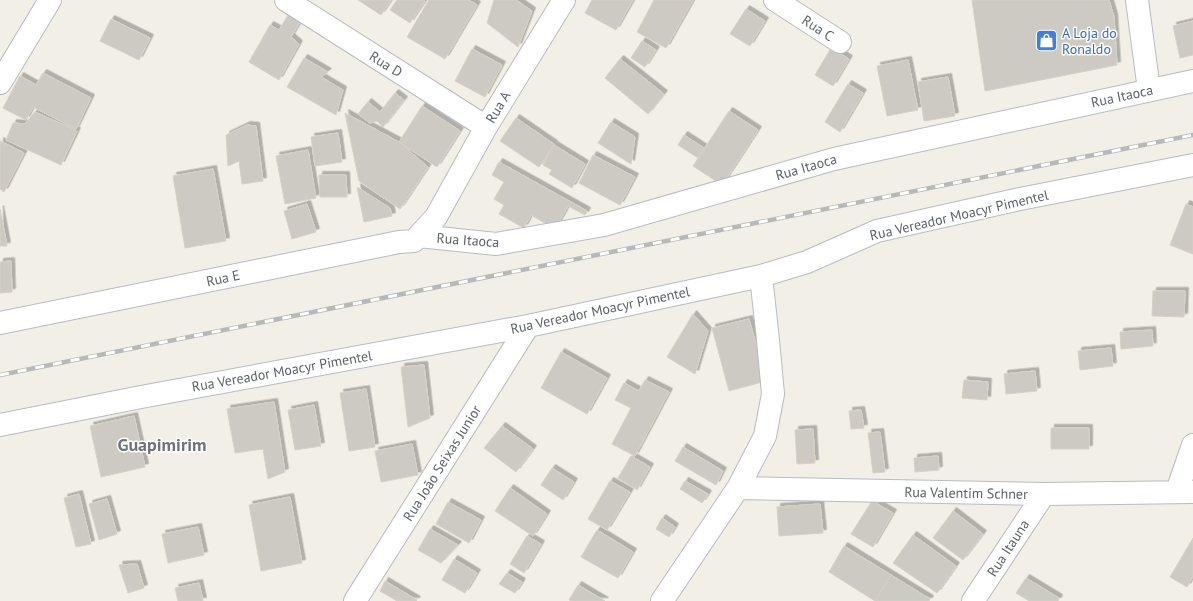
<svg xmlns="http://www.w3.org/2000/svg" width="1193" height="601" font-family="'PT Sans',sans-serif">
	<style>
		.building { fill: #cccac3; stroke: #d7d1c3; filter: url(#shadow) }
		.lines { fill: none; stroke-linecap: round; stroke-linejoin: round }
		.street-casing { stroke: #b8bcc1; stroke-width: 24 }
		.street { stroke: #fff; stroke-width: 22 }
		.rail-casing { stroke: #b7b8b9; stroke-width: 4.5 }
		.rail { stroke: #fff; stroke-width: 3; stroke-dasharray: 9; stroke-linecap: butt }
		.labels { text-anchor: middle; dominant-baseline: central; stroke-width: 3; stroke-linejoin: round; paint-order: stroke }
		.street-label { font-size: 14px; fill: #5d6268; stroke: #fff }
		.shop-label { font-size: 14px; fill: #366cbe; stroke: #fff; text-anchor: start }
		.district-label { font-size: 18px; font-weight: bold; fill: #6e747a; stroke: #fff }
	</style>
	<defs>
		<filter id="shadow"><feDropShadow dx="3.5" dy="-3.5" stdDeviation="0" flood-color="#0004"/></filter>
	</defs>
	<rect width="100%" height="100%" fill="#f1efe6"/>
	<path class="building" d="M358,0H391L381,15Z
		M397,0H423L425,1L410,23L390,10Z
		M429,0H469L477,5L445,59L407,37Z
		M494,0H516L532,11L518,47L487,23Z
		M592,0H633L616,30L585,13Z
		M654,0H693L666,48L637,32Z
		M972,0H1109L1114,17L1117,65L985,91Z
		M746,9L765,21L750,46L730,34Z
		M288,15L300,22L291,37L299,44L279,80L249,62L270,25L279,30Z
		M111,19L150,38L139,60L100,41Z
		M1193,21V55L1180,58L1173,26Z
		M642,41L656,50L645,67L631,58Z
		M831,48L849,59L833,86L815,75Z
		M472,49L502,65L485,97L455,81Z
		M304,58L328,72L321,77L343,90L336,115L287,87Z
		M620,59L664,94L648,114L605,78Z
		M908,60L918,110L887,116L877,66Z
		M43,73L91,98L76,129L33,107L26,120L3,108L20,76L36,85Z
		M948,77L955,116L924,121L918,82Z
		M848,84L863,93L840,132L825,122Z
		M395,93L404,100L383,127L377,121L370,123L358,114L368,102L380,112Z
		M422,106L460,131L437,167L399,142Z
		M729,111L758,130L722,185L693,166Z
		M35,112L77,131L61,165L6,140L13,123L25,124Z
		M345,113L399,142L428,167L400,209L359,181Z
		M516,118L554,144L539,167L500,141Z
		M611,122L635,137L631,164L598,143Z
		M247,125L256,126L263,181L242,184L239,161L228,166L226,135Z
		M338,133L342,162L315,166L311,137Z
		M684,135L704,148L698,158L678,145Z
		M0,141L24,153L4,192L0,189Z
		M554,145L585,164L572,188L549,174L552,170L543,165Z
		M308,150L316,198L285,204L276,156Z
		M593,155L635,177L620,205L579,183Z
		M499,162L587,211L585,215L568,206L555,229L531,215L524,228L499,214L504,205L494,199L504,182L492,175Z
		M213,169L226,241L185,248L173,176Z
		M319,175H346L347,197H320Z
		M357,187L390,208L392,216L364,222Z
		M307,204L316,232L292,239L284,211Z
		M1186,204L1193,207V254L1170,245Z
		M0,209L7,246H0Z
		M11,261L12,292L0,293V262Z
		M1153,291H1185L1184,317L1152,316Z
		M693,314L708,331L695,374L667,357Z
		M749,319L766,381L729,391L712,328Z
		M1152,330L1153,346L1121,349L1120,332Z
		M1111,348L1113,366L1080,370L1078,351Z
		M561,352L607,378L587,414L541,388Z
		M424,365L430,418L408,427L401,367Z
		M1035,371L1037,391L1006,394L1004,374Z
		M645,380L669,392L635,456L612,444L631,408L615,400L624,383L639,391Z
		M964,380L988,382L987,400L962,398Z
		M366,389L375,447L349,451L340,393Z
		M274,402L285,472L268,479L263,449L235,453L227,409Z
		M314,405L321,446L295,450L288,410Z
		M861,410L864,428L851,429L849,411Z
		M134,416L145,467L101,477L90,426Z
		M502,426L533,449L516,472L484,448Z
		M1051,428H1089V449H1051Z
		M813,429L815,463L797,464L795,430Z
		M880,432L885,472L873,473L868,433Z
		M412,444L418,475L381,482L375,451Z
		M683,447L723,471L716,485L675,461Z
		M631,456L650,467L637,490L618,478Z
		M938,456L939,470L915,472L914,458Z
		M552,468L574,482L563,500L541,485Z
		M610,481L630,492L607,530L588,519Z
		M685,481L708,494L702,503L680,489Z
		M510,488L547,514L533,536L495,511Z
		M79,494L91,544L76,547L64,498Z
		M290,497L302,563L261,571L249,505Z
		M107,499L117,534L99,540L89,504Z
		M872,501L893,513L873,547L851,534Z
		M448,502L481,520L469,543L436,524Z
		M820,504L823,533L779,536L777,507Z
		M953,511L983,534L963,560L933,538Z
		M662,518L675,527L669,537L656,529Z
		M198,527L204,555L168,563L162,534Z
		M430,529L458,545L441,563L418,550Z
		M597,530L633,552L618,578L581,557Z
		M913,535L956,566L937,593L893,563Z
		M527,536L541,544L524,573L510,564Z
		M1193,538V576L1187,587L1170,577Z
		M844,546L891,575L875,601L829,572Z
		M454,559L477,573L465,593L442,580Z
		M137,564L144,588L128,593L119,565Z
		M507,573L522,582L515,593L499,584Z
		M891,575L930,599L929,601H875Z
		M1026,578L1059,598L1058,601H1029L1016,593Z
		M385,581L417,600L416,601H397L380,591Z
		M199,583L203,601H178L175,588Z
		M578,585L605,601H572L569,600Z"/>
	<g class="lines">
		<defs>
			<path id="street" d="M286,0L486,127
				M775,0L840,42
				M1137,0L1149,90
				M0,83L50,0
				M419,236L496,244L604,225L834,159L1193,81
				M0,323L399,242L414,241L436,217L486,127L564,0
				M0,425L141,397L528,326L761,276L807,262L877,231L1020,199L1193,165
				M738,488L1044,494L1193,492
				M1177,491L1193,445
				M355,601L528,326
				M662,601L738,488L765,436L773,394L768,340L761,276
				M973,601L1044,494"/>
		</defs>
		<use href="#street" class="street-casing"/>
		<use href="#street" class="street"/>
		<defs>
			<path id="rail" d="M0,375L1193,135"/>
		</defs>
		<use href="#rail" class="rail-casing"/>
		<use href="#rail" class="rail"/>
	</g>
	<defs>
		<symbol id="shop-square" viewBox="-11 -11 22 22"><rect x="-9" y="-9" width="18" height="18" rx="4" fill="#3f7fe0" stroke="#fff"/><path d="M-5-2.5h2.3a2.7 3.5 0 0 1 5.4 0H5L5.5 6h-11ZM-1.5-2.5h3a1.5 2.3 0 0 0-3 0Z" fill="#fff"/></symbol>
	</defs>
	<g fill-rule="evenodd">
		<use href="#shop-square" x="1034" y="28" width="25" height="25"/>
	</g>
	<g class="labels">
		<g class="street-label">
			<text transform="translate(818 28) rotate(33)">Rua C</text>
			<text transform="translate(386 64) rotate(32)">Rua D</text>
			<text transform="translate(1122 96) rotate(-12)">Rua Itaoca</text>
			<text transform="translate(498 107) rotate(-59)">Rua A</text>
			<text transform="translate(806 167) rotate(-16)">Rua Itaoca</text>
			<text transform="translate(959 215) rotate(-13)">Rua Vereador Moacyr Pimentel</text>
			<text transform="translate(468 240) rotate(4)">Rua Itaoca</text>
			<text transform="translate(223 278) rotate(-12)">Rua E</text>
			<text transform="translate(600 310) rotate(-12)">Rua Vereador Moacyr Pimentel</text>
			<text transform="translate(282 371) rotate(-10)">Rua Vereador Moacyr Pimentel</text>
			<text transform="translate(442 463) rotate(-58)">Rua João Seixas Junior</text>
			<text transform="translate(966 493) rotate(1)">Rua Valentim Schner</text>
			<text transform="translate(1008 548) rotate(-57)">Rua Itauna</text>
		</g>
		<g class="shop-label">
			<text x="1062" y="33">A Loja do<tspan x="1062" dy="16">Ronaldo</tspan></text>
		</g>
		<g class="district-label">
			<text x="162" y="444">Guapimirim</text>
		</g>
	</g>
</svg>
